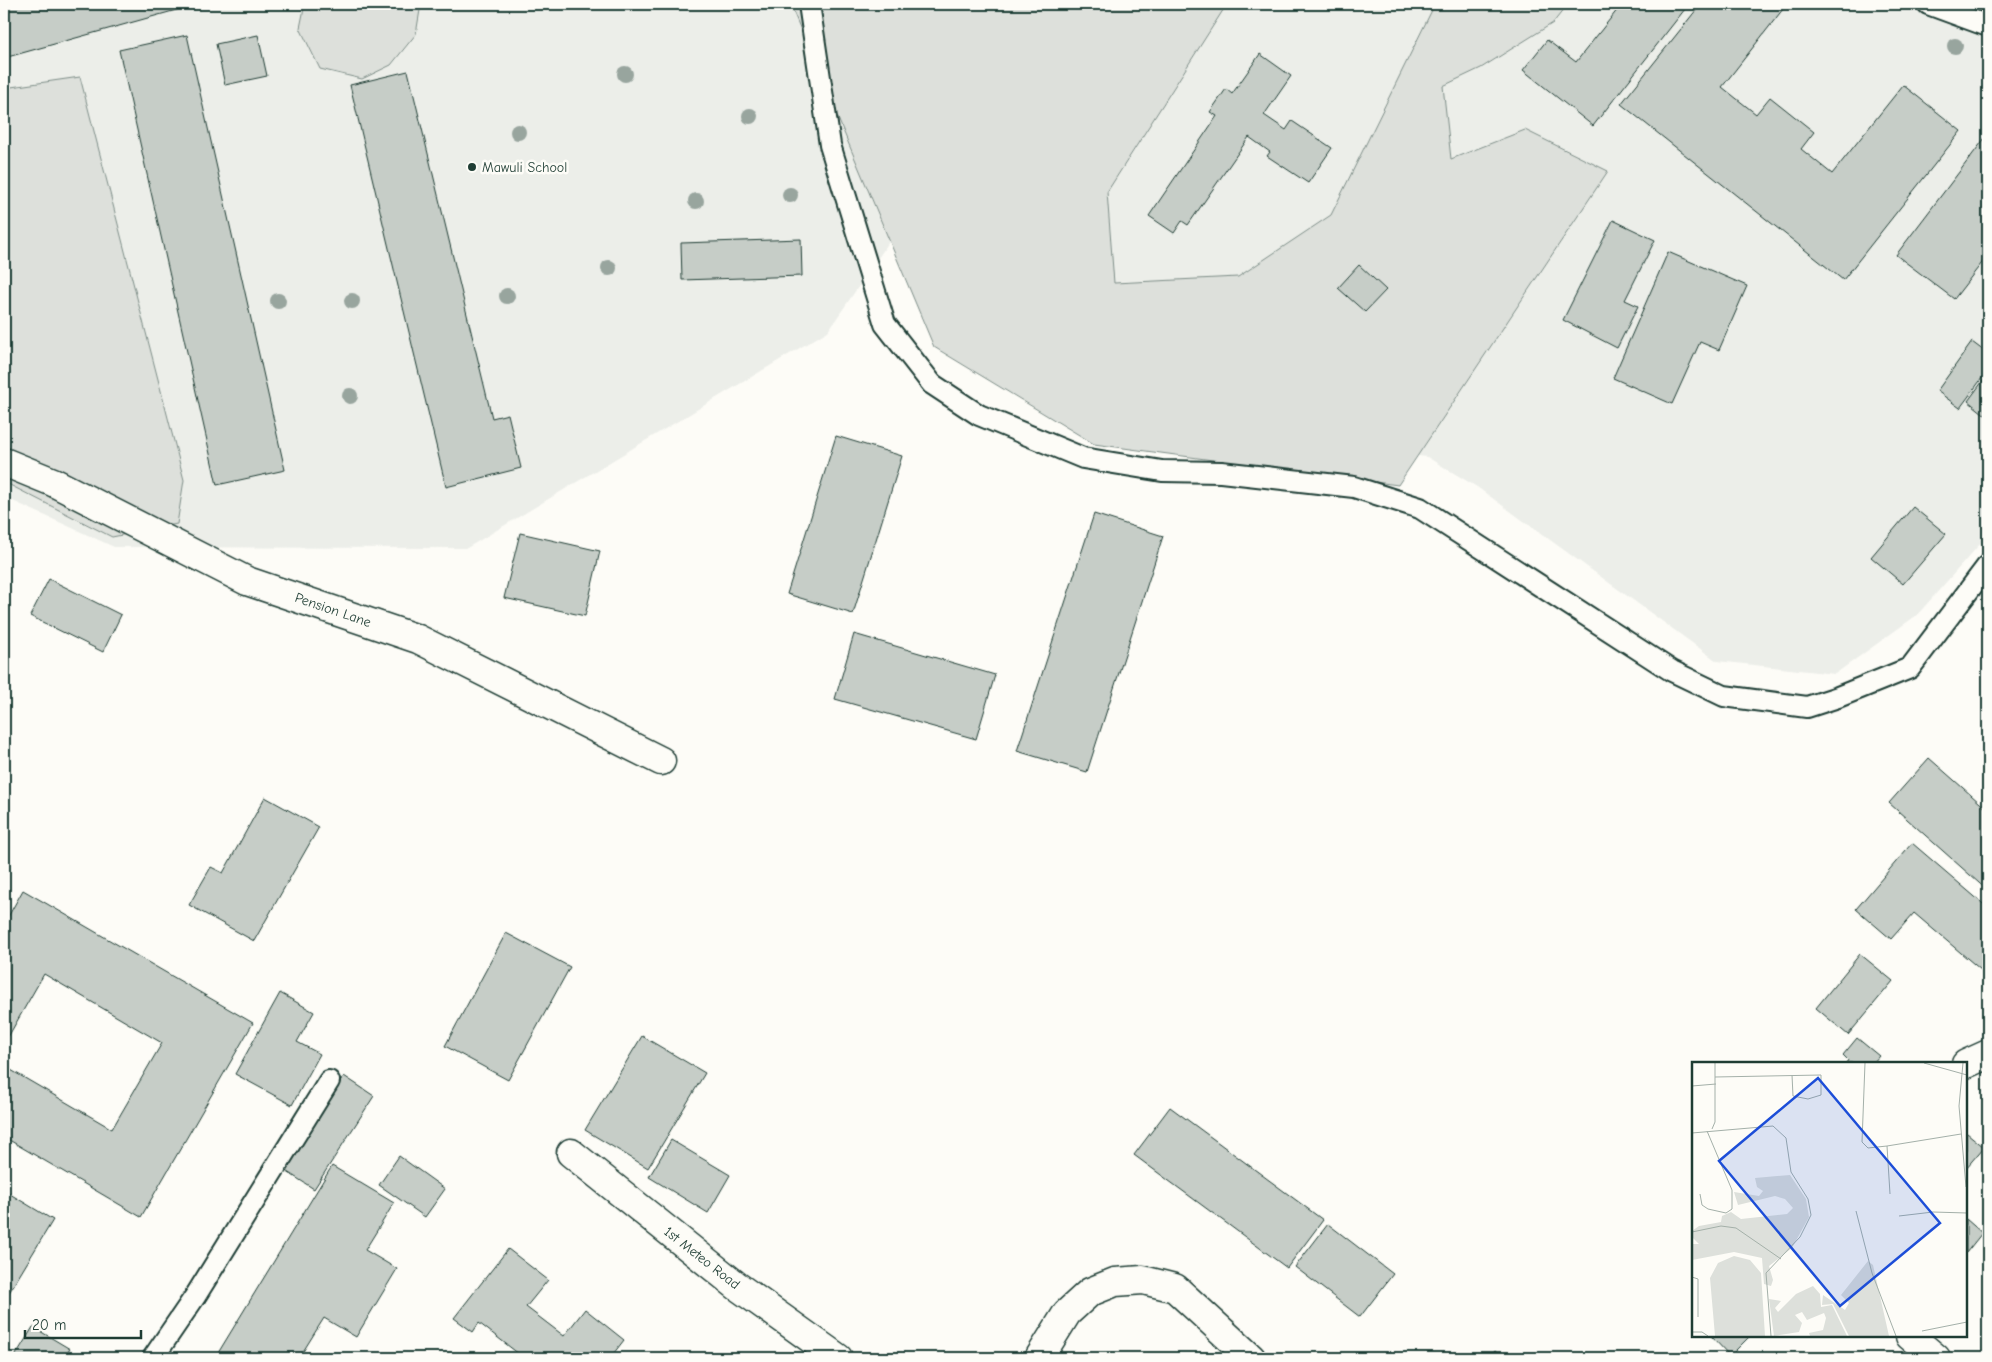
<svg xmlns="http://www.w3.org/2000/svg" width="1992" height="1362" font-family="'Comic Neue',sans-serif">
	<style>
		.built { fill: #eceee9 }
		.green { fill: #dde0db; stroke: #7e8e88 }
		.building { fill: #c6cdc7; stroke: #1f3d34 }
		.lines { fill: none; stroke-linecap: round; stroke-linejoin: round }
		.service-casing { stroke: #1f3d34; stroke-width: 24 }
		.minor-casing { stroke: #1f3d34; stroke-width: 31 }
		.service { stroke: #fdfcf7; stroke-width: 20 }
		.minor { stroke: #fdfcf7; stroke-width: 28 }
		.tree { fill: #98a59e }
		.poi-dot { fill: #1f3d34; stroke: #fdfcf7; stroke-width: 2 }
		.labels { text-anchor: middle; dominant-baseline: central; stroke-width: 5; stroke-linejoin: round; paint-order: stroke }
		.poi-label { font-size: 14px; fill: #1f3d34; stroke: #fdfcf7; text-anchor: start }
		.street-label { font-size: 14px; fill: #1f3d34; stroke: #fdfcf7 }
		.inset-road { fill: none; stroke: #a4b0a9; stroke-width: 1 }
		.view { fill: #1d4ed8; fill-opacity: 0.15; stroke: #1d4ed8; stroke-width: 2.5 }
		.inset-edge { fill: none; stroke: #1f3d34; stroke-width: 2.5 }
	</style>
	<rect width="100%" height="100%" fill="#fdfcf7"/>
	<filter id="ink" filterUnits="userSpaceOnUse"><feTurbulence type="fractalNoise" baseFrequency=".02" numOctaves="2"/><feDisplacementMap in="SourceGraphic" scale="10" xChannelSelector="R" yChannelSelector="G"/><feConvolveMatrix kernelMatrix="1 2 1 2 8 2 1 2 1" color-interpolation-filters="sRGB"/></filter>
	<g filter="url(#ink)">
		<path class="built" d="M4,4H1052L828,331L467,548L114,547L4,497Z
			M1202,4H1988V535L1917,615L1835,674L1717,661L1477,487L1427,457L1204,432L1130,355L1074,210Z"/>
		<path class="green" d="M305,4H421L416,34L391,65L362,79L320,69L300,28Z
			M790,4H1227L1107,192L1114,283L1238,277L1331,215L1435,4H1568L1553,23L1481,68L1443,86L1451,159L1525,130L1608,171L1398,485L1094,444L934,347Z
			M80,77L184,480L177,524L112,537L4,482V88Z"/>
		<path class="building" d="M4,4H198L4,58Z
			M1622,4H1689L1593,126L1523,70L1547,40L1576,62Z
			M1701,4H1787L1722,87L1756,114L1770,97L1814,132L1801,149L1832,174L1903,85L1961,131L1843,280L1621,104Z
			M187,35L285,470L217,485L119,50Z
			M258,35L267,76L225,85L216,44Z
			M1260,54L1291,76L1264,115L1286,130L1292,121L1332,148L1308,183L1267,156L1270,152L1249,137L1188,225L1182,221L1174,233L1149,216L1217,116L1210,112L1226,89L1232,94Z
			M408,71L492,418L508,414L521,468L446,487L350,85Z
			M1988,134V255L1954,299L1896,255Z
			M1613,220L1655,240L1625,300L1638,306L1617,348L1563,320Z
			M801,239L802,276L682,280L681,243Z
			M1668,252L1747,286L1719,350L1700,342L1672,404L1613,378Z
			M1359,265L1386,290L1365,312L1338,288Z
			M1972,342L1988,354V370L1960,408L1937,391Z
			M1988,374V417L1968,401Z
			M836,436L902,456L853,614L787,594Z
			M1913,507L1946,534L1903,584L1871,557Z
			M1094,514L1163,536L1087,772L1017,751Z
			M520,533L600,551L585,616L504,598Z
			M49,579L121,615L103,652L30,616Z
			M854,634L995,675L976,739L835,699Z
			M1929,758L1988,810V891L1889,803Z
			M265,797L319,827L254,941L189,905L211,867L223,873Z
			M1912,843L1988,908V962L1981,970L1914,913L1891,939L1856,909Z
			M23,890L253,1023L141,1217L4,1137V1066L112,1129L162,1043L44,974L4,1044V924Z
			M506,933L570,967L508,1080L445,1046Z
			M1860,954L1893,981L1848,1035L1816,1008Z
			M280,993L314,1012L297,1042L320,1054L292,1105L235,1074Z
			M642,1036L705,1073L648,1168L585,1130Z
			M1857,1038L1879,1056L1873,1063H1846L1848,1060L1843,1055Z
			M344,1076L374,1096L314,1189L284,1170Z
			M1170,1107L1323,1220L1287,1268L1134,1155Z
			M1967,1133L1984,1147L1966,1168V1135Z
			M671,1140L730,1175L708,1213L649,1177Z
			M399,1156L445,1189L425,1217L379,1185Z
			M332,1166L394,1203L365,1250L397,1269L356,1337L324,1318L299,1358H215Z
			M5,1191L53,1220L4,1301V1193Z
			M1966,1219L1982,1233L1966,1253Z
			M1328,1224L1393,1274L1360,1317L1295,1267Z
			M508,1249L548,1280L526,1307L564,1336L585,1309L624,1340L610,1358H524L479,1323L473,1332L454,1318Z
			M33,1327L70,1349L64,1358H14Z
			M1711,1336H1750L1730,1356Z
			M1495,1351L1503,1358H1488Z"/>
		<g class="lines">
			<defs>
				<path id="service" d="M809,4L830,145L885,324L932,384L979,415L1083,458L1162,471L1221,472L1354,487L1420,508L1672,671L1724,696L1807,707L1838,697L1910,668L1988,565
					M1928,4L1988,26
					M153,1358L196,1295L329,1081"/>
				<path id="minor" d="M4,462L53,482L247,581L418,639L661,761
					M1966,1064L1988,1054
					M571,1153L737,1286L838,1358
					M1910,1336L1936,1358
					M1039,1358L1067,1313L1090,1292L1115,1282L1143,1280L1175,1288L1251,1358"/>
			</defs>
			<use href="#service" class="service-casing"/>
			<use href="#minor" class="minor-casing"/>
			<use href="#service" class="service"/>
			<use href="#minor" class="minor"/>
		</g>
		<g class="tree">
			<circle cx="1955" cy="46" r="8"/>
			<circle cx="625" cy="74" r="8"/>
			<circle cx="750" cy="116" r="8"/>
			<circle cx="518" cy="132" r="8"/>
			<circle cx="790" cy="195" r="8"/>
			<circle cx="696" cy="201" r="8"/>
			<circle cx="609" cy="268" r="8"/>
			<circle cx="507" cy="296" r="8"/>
			<circle cx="278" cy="301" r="8"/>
			<circle cx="352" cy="301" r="8"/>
			<circle cx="350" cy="396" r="8"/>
		</g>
	</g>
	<circle class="poi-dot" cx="472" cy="167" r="5"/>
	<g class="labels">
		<g class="poi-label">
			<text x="482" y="167">Mawuli School</text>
		</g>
		<g class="street-label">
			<text transform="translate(333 610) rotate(19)">Pension Lane</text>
			<text transform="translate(702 1258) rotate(38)">1st Meteo Road</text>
		</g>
	</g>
	<g transform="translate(1692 1062)">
		<rect width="275" height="275" fill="#fdfcf7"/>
		<path d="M98,113L114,137L117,155L100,186L77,204L81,218L79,224L72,222L70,196L42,190L0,198V182H7L0,175V169L7,164L29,160L30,154L39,150L49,157L95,152L101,146L93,137L83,134L46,143L42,130L67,134L71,129L65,125L63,116ZM42,194L58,198L69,211L73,274H23L18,216L26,201ZM176,199L181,203L197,274H157L141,242L130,243L131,233L153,248L157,241L149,233ZM121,224L128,232L129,245L140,243L155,274H118L117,271L131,268L134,256L132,251L115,258L110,250L103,253L110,261L107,270L82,274L77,237L89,239L83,246L86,250L104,232Z" fill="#dde0db"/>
		<path class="inset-road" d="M173,1L170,80L176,86L195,84L198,132M232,1L275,13M271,1L267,44L274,125M23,15L129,13V33L116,37L101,34L100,13M0,24L24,22M20,67L23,60V1M0,71L81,64L94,76L99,110L116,137L119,153L108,175L74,211L79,274M195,84L269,72M8,132L10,143L16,147L34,151L40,147V128L15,69M164,149L180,211L204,274M207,154L241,150L275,151M0,170L29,164L44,166L89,197M0,215L6,217V255M230,269L275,260M0,270H10L16,274"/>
		<path class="view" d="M126,16L248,161L148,244L27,99Z"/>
		<rect width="275" height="275" class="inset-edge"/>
	</g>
	<rect width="1992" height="1362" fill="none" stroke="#fdfcf7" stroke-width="20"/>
	<rect x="10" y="10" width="1972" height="1342" fill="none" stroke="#1f3d34" stroke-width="2" filter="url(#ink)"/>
	<path d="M25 1330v8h116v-8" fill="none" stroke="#1f3d34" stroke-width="2.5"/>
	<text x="32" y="1330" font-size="15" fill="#1f3d34" stroke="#fdfcf7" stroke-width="4" paint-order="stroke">20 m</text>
</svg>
